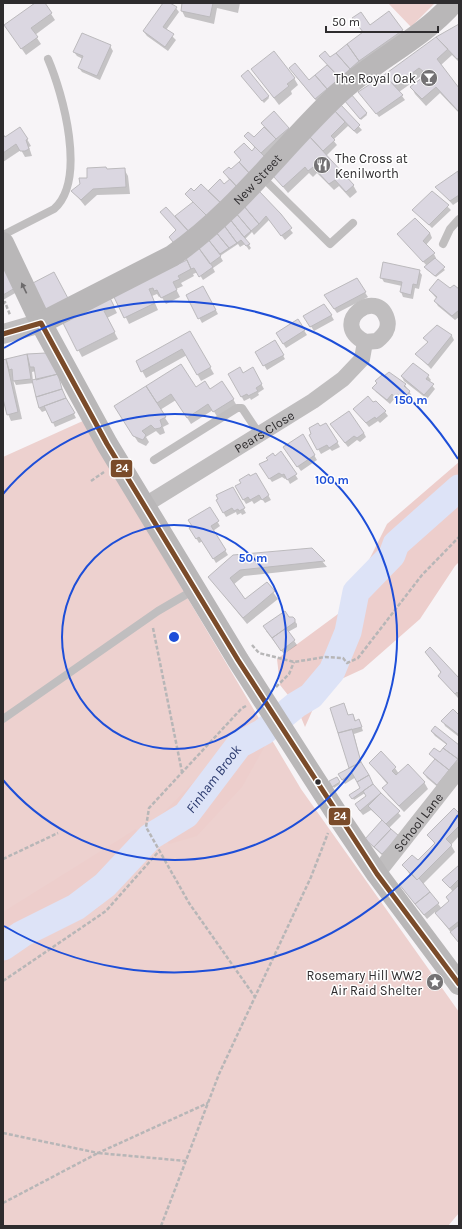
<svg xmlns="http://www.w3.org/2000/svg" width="462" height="1229" font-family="Karla,sans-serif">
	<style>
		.green { fill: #edd1cf }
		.forest { fill: #edcecc }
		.shadow { fill: #0003; fill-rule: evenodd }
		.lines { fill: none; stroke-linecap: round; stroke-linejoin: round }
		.river { stroke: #dde3f7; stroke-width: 27 }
		.building { fill: #dbd7e1; stroke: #bcbabd }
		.path { stroke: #b7b6b7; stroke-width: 2.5; stroke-dasharray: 4 2; stroke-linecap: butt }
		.service { stroke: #c0bebf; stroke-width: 8 }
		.minor { stroke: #c0bebf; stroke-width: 16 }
		.tertiary { stroke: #c0bebf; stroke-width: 20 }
		.primary { stroke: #b9b7b8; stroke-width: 22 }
		.bus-1-casing { stroke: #fff; stroke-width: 8 }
		.bus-1 { stroke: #7a4b2a; stroke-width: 5 }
		.oneway { fill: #6d6b6c }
		.ring { fill: none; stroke: #1d4ed8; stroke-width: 2 }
		.bus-dot { fill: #2e2c2e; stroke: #fff; stroke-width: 1.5 }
		.labels { text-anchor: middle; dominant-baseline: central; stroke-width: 3; stroke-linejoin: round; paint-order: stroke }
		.poi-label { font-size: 13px; fill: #2e2c2e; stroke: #fff; text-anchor: end }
		.street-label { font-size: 13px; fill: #2e2c2e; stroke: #fff }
		.water-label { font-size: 14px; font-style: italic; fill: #2b3a6f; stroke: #fff }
		.centre { fill: #1d4ed8; stroke: #fff; stroke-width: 2 }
		.ring-label { font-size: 12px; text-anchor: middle; font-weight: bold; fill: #1d4ed8; stroke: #fff; stroke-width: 3; stroke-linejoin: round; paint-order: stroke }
		.line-badge { stroke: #fff; stroke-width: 1.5 }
		.badge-label { font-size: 11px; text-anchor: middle; font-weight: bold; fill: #fff }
	</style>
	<rect width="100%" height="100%" fill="#f7f4f7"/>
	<path class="green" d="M388,3H435L411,27Z
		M85,420L99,449L301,789L459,1012V1213L448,1226H3V457Z"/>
	<path class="forest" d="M459,462V562L455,566L420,619L363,669L337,681L317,700L305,727L296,705L280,685L277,659L338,614L369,560L387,524Z
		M252,723L266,744L242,787L197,836L169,844L154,822Z
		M136,829L148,853L97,909L20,951L3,964V912Z"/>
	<path class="shadow" d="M37,3H44L55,20L35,35L41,44L26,55L10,32Z
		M164,3H169L176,8L179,12L166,30L176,40L168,51L147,36L144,32Z
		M183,3H240L238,13L217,8L214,24L185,17L182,11Z
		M358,25L402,31L406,37L318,103L293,73L308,81L328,66L320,56L330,58L364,33Z
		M459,25V62L452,55L441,65L459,89V113L440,93L426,106L415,94L412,88L426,76L424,74L399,92L405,100L379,117L360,93L437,38Z
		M110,46L113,51L100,80L82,72L79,68L83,59L77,56L74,52Z
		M252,69L294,78L298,85L291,91L292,94L279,105Z
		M243,78L268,96L269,98L264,103Z
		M345,101L366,113L367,115L361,120Z
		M340,106L362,130L357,134L348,126L333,140L337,145L326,156L353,185L357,192L350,198L339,186L334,190L317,173L313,177L309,173L288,193L274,176Z
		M262,123L288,128L290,132L180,250L170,238L177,231L161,212L175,218L194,203L186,194L208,192L224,186L230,181L224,172L231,170L242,161L235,153L252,152L255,148L245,136L254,138L265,127Z
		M3,136L5,138L27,139L31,146L29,147L32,156L25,157L21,150L3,162Z
		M124,169L128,176L130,194L97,195L85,206L73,191L88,179L107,170Z
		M458,173L459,201L453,205L437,187Z
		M432,192L451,210L432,228L413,210Z
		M259,193L293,233L285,240L269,220L254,235L252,232L245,239L251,248L249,250L245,244L240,247L238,244L220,256L223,261L213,268L215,272L203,280L198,272L193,274L194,276L181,283L183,286L176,289L180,297L166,304L161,296L159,297L157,294L152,296L158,310L129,324L115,295L189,265L187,258Z
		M415,219L430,233L432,238L426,245L434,254L436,258L435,260L445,270L436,277L426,269L427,266L398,234Z
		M3,261L17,292L3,300Z
		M419,271L422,275L419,289L415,288L413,299L403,297L401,292L402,286L384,282L381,277Z
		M356,279L368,297L337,313L328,300Z
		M203,287L218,314L202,323L187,295Z
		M450,289L459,291V317L455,320L438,306L435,301L437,299L430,291Z
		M110,299L117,313L107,318L118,339L82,357L64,323Z
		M331,315L334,320L314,331L305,317Z
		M298,321L307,335L286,348L277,334Z
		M437,326L452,336L454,340L431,369L417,354L428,343L425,338Z
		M190,332L214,374L201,381L187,355L146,378L137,362Z
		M275,341L285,359L267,370L256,352Z
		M27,355L52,360L64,394L76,418L55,427L47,410L42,412L39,408L34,383L16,385L13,379L22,419L11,421L8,414L3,395V361ZM36,371L37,380L33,381L32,372Z
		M181,365L196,389L210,390L233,399L237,406L218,418L213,410L191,424L176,400L160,410L169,424L163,427L165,433L160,435L156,431L146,437L149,442L146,446L138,442L115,406Z
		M253,369L264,389L258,393L259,395L251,400L250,398L244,401L229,374H243Z
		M428,376L431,380L429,382L435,389L427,399L404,381L402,377Z
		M376,381L405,385L412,396L406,402L400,398L397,400L395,398L390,404L376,392L374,388L378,384Z
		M372,404L385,412L388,416L380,423L378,421L369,427L354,409Z
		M326,424L340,447L332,451L330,449L321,454L310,436Z
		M334,429L364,433L366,437L360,442L357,440L348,447Z
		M302,435L317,460L301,471L287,452Z
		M281,453L298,479L290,484L287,478L285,479L282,477L272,482L263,469Z
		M256,474L271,500L265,503L262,499L254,504L252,501L246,504L236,487Z
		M232,488L246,513L242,515L241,513L237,515L236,512L226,517L217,501Z
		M209,508L220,526L213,531L228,555L216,563L203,541L199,543L190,528Z
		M312,549L327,567L244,576L233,585L245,600L267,584L278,599L247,624L209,577Z
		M288,618L294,620L297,624V627L288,632L297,645L284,654L266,631Z
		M426,652L459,679L458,698L442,680L439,676L441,673Z
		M344,705L348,716L353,715L356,721L359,720L363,731L354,734L362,767L373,785L401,816L389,828L385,858L369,843L383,821L371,810L363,815L358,809L367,796L365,793L354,800L351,795L362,788L356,777L345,784L339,775L350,769L332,708Z
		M459,716V737L445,726L443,721Z
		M436,728L459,746V765L440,789L427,778L424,774L435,760L430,754H440L447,745L435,736L432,732Z
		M370,763L395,768L399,774L424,782L428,789L404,812L388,795L384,788L388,785Z
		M336,778L340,784L334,788L330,782Z
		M459,814V836L451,845L455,852L423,884L442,909L450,902L447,898L453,892L444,880L459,866V943L435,912L427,919L403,889L411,876L403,865L418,862L435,844L428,835Z"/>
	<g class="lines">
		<path class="river" id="s1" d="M3,947L22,934L76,907L105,885L150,837L186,815L239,745L263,732L296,705L311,696L332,671L348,632L356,592L392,555L396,544L459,488"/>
	</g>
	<path class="building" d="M35,3H45L52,13L31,28L38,37L21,49L4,25Z
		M163,3H170L177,7L163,27L174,34L165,47L143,31Z
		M182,3H213L210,17L181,11Z
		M389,11L403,30L359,61L347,44L363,32L352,18L361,12L370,25Z
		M459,24V58L457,59L436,37Z
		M82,33L111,45L97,76L78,68L83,56L73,52Z
		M436,37L448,49L437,59L459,88V112L436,87L422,99L410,87L427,74L419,68L395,86L384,75Z
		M347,44L359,61L350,69L336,53Z
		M274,51L295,78L287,84L289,86L274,98L251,69Z
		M325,51L330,57L336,53L350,69L340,78L319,56Z
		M295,63L309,80L315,75L327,89L315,99L289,68Z
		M327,65L340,78L327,89L315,75Z
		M248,70L269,96L262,101L241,76Z
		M384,75L403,95L376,114L358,92Z
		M351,94L367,113L360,119L344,100Z
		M340,104L360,125L354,131L334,110Z
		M334,110L345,122L331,136L335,140L323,151L309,136Z
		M274,111L289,128L276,139L261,123Z
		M20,127L28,139L26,140L29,149L25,151H20L16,144L3,153V134L5,137Z
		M264,127L276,139L261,153L244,136L248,132L254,137Z
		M309,136L354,185L346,192L335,180L329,184L313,167L308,171L305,167L283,187L273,176Z
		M244,143L252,151L255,147L267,159L251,175L239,162L241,160L234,152Z
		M239,162L251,175L238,188L223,172L229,167L231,169Z
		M106,167L107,169L125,168L126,187L93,189L81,200L71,191L80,184L79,178H87V168Z
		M458,171L459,195L450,201L435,187Z
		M220,179L224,184L230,179L238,188L223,205L208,191Z
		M201,184L223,205L209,218L185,194L191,188L194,191Z
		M259,191L281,214L292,228L281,236L266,216L259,224L243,205Z
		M432,191L449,205L429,225L412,210Z
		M193,202L209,218L191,234L175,216Z
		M243,205L259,224L251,231L235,212Z
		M166,207L191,234L177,247L169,237L176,230L160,212Z
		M235,212L251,231L244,237L229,218Z
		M229,218L244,237L250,244L246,246L241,240L237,243L223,224Z
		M415,218L430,233L423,241L435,253L423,262L397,234Z
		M223,224L237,243L229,248L215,231Z
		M215,231L229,248L220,254L207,238Z
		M207,238L221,256L210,264L198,247Z
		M198,247L213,267L199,277L194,268L191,269L186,258Z
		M435,258L445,267L435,276L424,267Z
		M187,260L191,269L178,276L180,279L173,282L177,290L161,298L157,290L154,291L153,288L149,289L155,303L124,318L113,295Z
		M383,262L420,270L417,285L413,284L411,295L400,292L402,282L380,278Z
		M3,264L15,288L3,295Z
		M54,272L71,304L47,316L31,284Z
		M357,278L366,292L334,309L324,295Z
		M438,279L450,288L454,285L459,289V310L452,316L434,301L437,297L429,290Z
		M203,286L216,310L198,319L186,295Z
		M110,298L114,306L104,311L115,332L77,351L63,323Z
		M324,304L332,315L310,327L303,316Z
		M298,319L305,330L283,344L276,333Z
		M437,325L452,335L428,365L415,354L428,342L423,338Z
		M190,331L211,367L197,375L182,349L141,372L136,361Z
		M275,340L284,355L263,366L255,352Z
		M46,353L58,374L36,380L34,367H30L27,354Z
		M27,354L31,379L13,381L12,369L9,370L6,359Z
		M6,359L18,412L7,415L3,399V360Z
		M413,363L429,375L426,379L434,384L424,395L401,376Z
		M181,364L196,387L205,381L210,389L222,381L234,399L213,412L208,404L187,418L171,394L157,403L146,386Z
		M240,367L243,373L253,367L262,384L256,388L258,391L248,396L247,394L241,397L228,374Z
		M389,372L406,384L404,386L410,391L404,399L397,394L394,397L392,394L387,400L372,388L377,383L375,381L382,375L384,376Z
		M58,374L62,389L36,397L32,380Z
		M146,386L166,417L160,420L162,426L160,428L155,429L151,425L142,431L146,435L143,440L133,436L114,406Z
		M62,389L66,398L39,408L36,397Z
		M368,396L373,402L376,401L386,411L376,419L375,417L366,423L353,409Z
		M66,398L75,413L52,423L44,406Z
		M349,411L364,433L357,438L354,436L345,443L330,424Z
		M318,423L320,426L326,423L338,442L329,448L327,445L317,450L309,435L311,434L309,428Z
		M303,434L315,455L297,467L283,447Z
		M281,451L297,474L287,480L284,474L282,475L279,473L269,479L259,464L268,460L266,458L273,453L275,456Z
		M256,473L269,495L262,500L259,495L250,500L248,497L243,500L235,486L241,483L239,480L249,474L250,476Z
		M233,487L245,508L239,511L238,509L234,511L232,508L223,513L216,500L218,499L216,495Z
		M210,507L219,521L211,526L226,550L213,559L199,537L196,539L189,528L192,526L188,520Z
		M312,548L325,561L240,570L230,578L245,599L267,582L275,591L243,618L208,577L233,555Z
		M285,611L289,617H293L295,619V622L272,638L263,626Z
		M286,628L295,640L281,651L272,638Z
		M430,647L459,678V695L457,692L455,694L438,676L441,672L425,652Z
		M344,703L348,715L353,714L355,721L359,719L362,727L338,733L330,708Z
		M453,709L459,715V735L441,721Z
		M435,726L459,745L458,759L443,748L447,744L431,731Z
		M352,729L361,762L349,768L338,733Z
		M434,748L440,752L443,748L458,759L449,770L429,754Z
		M381,751L396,767L392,771L396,775L408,764L425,782L399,806L382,788L388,783L369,763Z
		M435,759L449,770L437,785L423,773Z
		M361,762L369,775L357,782L352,773L342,780L338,774Z
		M369,775L373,784L352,799L349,795L360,788L357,782Z
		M337,777L340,782L332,787L329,781Z
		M373,784L381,793L360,811L355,804L366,796L363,791Z
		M381,793L400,811L386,824L368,806Z
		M454,808L459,813V826L446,839L452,845L417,880L402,865L412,855L418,860L435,843L427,835Z
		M382,820L391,829L374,847L365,839Z
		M391,829L399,836L382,854L374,847Z
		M459,865V879L450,888L442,880Z
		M412,874L417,880L419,878L430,892L415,904L399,884Z
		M459,885V921L449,929L435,913L449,901L446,897Z
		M430,892L439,903L424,915L415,904Z
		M459,925V943L450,932Z"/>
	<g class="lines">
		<path class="path" d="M3,304L5,302L10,315
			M91,481L104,472
			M153,628L182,772
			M252,645L259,653L294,662L325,657L343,658L347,663L358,658L422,575L459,537
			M276,687L289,674L294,662
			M246,706L242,708L149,808L146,827L189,903L255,997
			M3,859L58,833
			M3,981L106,911L160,850
			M3,1133L98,1153L208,1103
			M3,1203L98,1153L186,1161
			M161,1226L219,1074L311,877L328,833"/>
		<path class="service" d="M261,176L330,244L353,223
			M3,235L54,209C87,180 63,94 48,59
			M443,244L450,229L459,219
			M154,460L237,408H242L260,435
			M3,719L158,611L187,594"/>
		<g class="minor">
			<path id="s2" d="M145,505L313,401L343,379L362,359L365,342C328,323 377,286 387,319C390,329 384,335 377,341L365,342"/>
			<path id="s3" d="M377,874L459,770"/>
		</g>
		<path class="tertiary" d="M3,334L41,323"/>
		<g class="primary">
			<path d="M3,243L41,323L107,444L238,660L342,822L377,874L459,984"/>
			<path id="s4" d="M41,323L172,256C236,212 281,148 337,95C372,61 421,40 453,3"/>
		</g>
		<defs>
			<path id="bus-1" d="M3,334L41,323L107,444L238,660L377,874L459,984"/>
		</defs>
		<use href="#bus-1" class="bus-1-casing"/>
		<use href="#bus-1" class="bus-1"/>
	</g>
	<defs><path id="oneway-solid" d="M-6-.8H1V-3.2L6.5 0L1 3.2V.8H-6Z"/></defs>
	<use class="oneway" href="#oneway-solid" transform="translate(24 288) rotate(-116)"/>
	<g class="ring">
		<circle cx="174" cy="637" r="112"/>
		<path d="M3 494A223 223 0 1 1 3 780"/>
		<path d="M458 815A335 335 0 0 1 4 926M4 348A335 335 0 0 1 458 459"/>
	</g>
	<defs>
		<symbol id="bar-disc" viewBox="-11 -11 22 22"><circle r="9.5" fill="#747274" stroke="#fff"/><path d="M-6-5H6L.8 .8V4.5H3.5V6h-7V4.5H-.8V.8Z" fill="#fff"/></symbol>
		<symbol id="restaurant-disc" viewBox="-11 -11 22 22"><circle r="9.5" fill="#747274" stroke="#fff"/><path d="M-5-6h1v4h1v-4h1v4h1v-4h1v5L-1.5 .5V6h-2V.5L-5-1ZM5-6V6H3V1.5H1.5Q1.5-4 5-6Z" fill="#fff"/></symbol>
		<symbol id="sight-disc" viewBox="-11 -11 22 22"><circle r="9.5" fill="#747274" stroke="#fff"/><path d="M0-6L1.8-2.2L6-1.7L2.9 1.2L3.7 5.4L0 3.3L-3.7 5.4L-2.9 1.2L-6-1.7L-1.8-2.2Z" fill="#fff"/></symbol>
	</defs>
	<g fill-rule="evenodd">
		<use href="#bar-disc" x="419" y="68" width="20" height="20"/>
		<use href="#restaurant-disc" x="312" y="155" width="20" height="20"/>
		<use href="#sight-disc" x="425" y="972" width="20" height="20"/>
	</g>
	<circle class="bus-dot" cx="318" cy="782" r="3.5"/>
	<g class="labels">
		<g class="poi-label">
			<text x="416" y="78">The Royal Oak</text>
			<text x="335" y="158" text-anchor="start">The Cross at<tspan x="335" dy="15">Kenilworth</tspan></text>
			<text x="422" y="975">Rosemary Hill WW2<tspan x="422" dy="15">Air Raid Shelter</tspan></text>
		</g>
		<g class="street-label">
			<text stroke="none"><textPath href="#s4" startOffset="262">New Street</textPath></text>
			<text stroke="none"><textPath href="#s2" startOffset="140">Pears Close</textPath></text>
			<text stroke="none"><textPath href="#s3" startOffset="66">School Lane</textPath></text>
		</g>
		<g class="water-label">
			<text stroke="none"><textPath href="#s1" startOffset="273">Finham Brook</textPath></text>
		</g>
	</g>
	<circle cx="174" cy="637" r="6" class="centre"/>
	<g class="ring-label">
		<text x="411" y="404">150 m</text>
		<text x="332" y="484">100 m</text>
		<text x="253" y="562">50 m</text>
	</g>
	<g class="line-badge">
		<rect x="110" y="459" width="23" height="19" rx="4" fill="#7a4b2a"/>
		<rect x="328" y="807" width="23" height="19" rx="4" fill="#7a4b2a"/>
	</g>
	<g class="badge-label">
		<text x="122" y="472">24</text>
		<text x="340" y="820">24</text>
	</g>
	<rect width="462" height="1229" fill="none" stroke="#2e2c2e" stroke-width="8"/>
	<path d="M326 26v6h112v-6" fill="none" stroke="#2e2c2e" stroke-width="2"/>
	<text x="332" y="26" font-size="12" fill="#2e2c2e" stroke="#ffffff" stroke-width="3" paint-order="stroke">50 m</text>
</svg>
